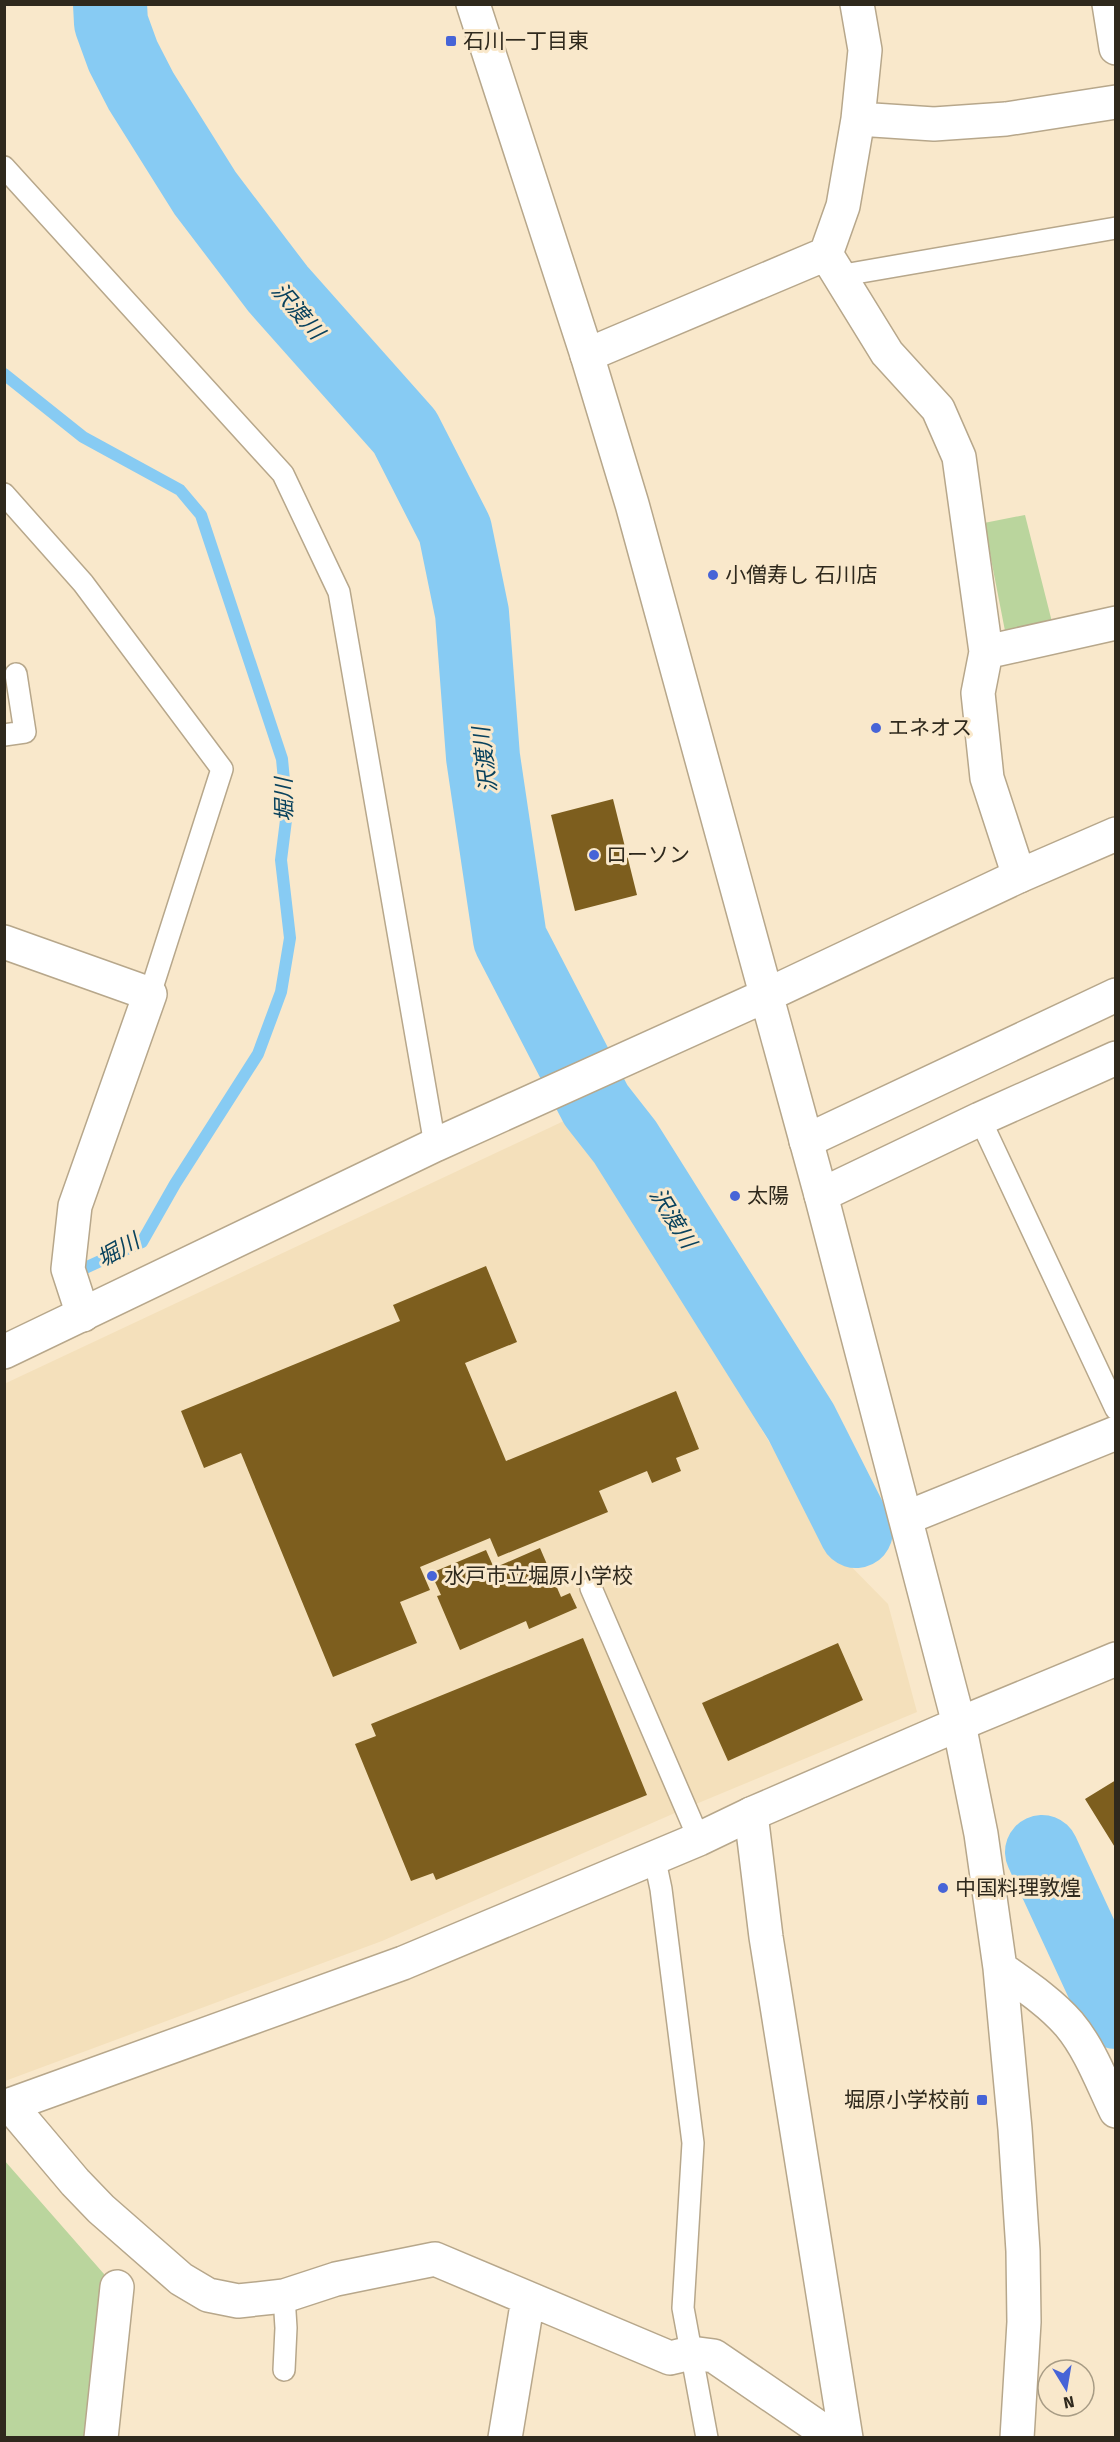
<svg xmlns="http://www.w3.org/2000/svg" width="1120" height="2442" font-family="'Fira Sans','Noto Sans JP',sans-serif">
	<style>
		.built { fill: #f4e0bb }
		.green { fill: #bad59d }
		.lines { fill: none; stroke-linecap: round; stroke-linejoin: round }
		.stream { stroke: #87cbf3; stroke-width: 12 }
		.river { stroke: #87cbf3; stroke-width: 74 }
		.building { fill: #7d5e1e }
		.lane-casing { stroke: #b7a78b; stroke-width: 24 }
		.street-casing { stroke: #b7a78b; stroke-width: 36 }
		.secondary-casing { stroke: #b7a78b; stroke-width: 36 }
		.lane { stroke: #fff; stroke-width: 21 }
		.street { stroke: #fff; stroke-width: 33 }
		.secondary { stroke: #fff; stroke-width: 33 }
		.poi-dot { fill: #4764d7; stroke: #f9e8cb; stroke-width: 2 }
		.labels { text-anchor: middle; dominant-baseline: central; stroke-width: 6; stroke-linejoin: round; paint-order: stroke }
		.poi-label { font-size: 21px; fill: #2f291d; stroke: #f9e8cb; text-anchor: start }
		.water-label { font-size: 22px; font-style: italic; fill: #09425d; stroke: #f9e8cb }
	</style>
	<rect width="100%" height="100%" fill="#f9e8cb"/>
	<path class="built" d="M566,1120L596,1162L615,1155L770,1418L760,1427L832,1547L888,1604L917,1712L684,1809L382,1941L5,2081L4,1384Z"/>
	<path class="green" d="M1025,515L1053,626L1006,636L984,523Z
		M4,2160L104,2274L91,2437H5Z"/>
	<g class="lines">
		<path class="stream" d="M4,374L83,437L180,490L201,515L282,759L287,812L281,860L290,938L281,992L258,1054L175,1184L142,1242L85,1268"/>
		<path class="river" d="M110,4L111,23L123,56L141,91L205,193L278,289L405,432L455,530L472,613L483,757L510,939L596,1105L625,1142L801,1422L856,1531
			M1042,1852L1116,2012"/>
	</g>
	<path class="building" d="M613,799L637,895L575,911L551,815Z
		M486,1266L517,1342L465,1363L506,1461L676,1391L699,1449L676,1458L681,1471L652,1483L647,1471L599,1491L608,1512L498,1557L490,1538L420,1567L430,1590L400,1602L417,1643L333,1677L241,1453L204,1468L181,1411L400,1321L393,1305Z
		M540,1548L561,1597L570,1593L577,1608L529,1629L526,1621L460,1650L437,1596L441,1595L431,1573L486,1550L494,1568Z
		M583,1638L647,1795L436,1880L433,1873L411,1881L355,1744L376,1736L371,1724Z
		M838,1643L863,1700L728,1761L702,1703Z
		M1116,1780V1849L1085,1799Z"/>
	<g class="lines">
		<defs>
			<path id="lane" d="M4,167L283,474L339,592L435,1145
				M838,276L1116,228
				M4,494L83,583L222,769L150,994
				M4,735L25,732L16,674
				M980,1119L1116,1409
				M591,1588L699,1839
				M654,1856L661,1889L693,2143L683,2308L707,2438
				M284,2370L286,2328L284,2296"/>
			<path id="street" d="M1109,4L1116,48
				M858,119L934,124L1006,119L1116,102
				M826,254L887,353L938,409L959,457L986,652L978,693L987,778L1019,876
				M587,355L826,254L843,206L858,119L865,50L857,4
				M986,652L1116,623
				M4,942L150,994L75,1206L68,1269L83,1315
				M806,1141L1116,995
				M821,1195L980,1119L1116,1058
				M906,1518L1116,1433
				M959,1724L1116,1659
				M751,1814L766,1937L846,2438
				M10,2105L75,2182L101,2209L181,2279L208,2295L238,2301L284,2296L336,2279L435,2259L670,2358L691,2353L714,2356L834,2438
				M101,2438L117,2287
				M505,2438L528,2299"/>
			<path id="secondary" d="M473,4L587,355L632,504L821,1195L959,1724L981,1834L1000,1968L1015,2129L1023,2251L1024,2322L1017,2438
				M4,1352L435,1145L767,995L1019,876L1116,834
				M1000,1968C1024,1985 1050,2002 1069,2024C1090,2049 1102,2082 1116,2111
				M4,2107L403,1963L699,1839L751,1814L959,1724"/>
		</defs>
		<use href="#lane" class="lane-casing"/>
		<use href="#street" class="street-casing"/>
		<use href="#secondary" class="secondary-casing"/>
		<use href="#lane" class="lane"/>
		<use href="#street" class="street"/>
		<use href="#secondary" class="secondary"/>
	</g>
	<g class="poi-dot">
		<rect x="445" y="35" width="12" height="12" rx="3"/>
		<circle cx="713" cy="575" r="6"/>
		<circle cx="876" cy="728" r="6"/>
		<circle cx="594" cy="855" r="6"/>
		<circle cx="735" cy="1196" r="6"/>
		<circle cx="432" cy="1576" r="6"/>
		<circle cx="943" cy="1888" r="6"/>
		<rect x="976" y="2094" width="12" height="12" rx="3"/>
	</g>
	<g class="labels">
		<g class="poi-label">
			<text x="463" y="41">石川一丁目東</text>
			<text x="725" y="575">小僧寿し 石川店</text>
			<text x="888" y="728">エネオス</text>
			<text x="606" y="855">ローソン</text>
			<text x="747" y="1196">太陽</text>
			<text x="444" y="1576">水戸市立堀原小学校</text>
			<text x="955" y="1888">中国料理敦煌</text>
			<text x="970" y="2100" text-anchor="end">堀原小学校前</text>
		</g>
		<g class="water-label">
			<text transform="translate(298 311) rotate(49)">沢渡川</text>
			<text transform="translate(485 760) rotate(-97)">沢渡川</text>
			<text transform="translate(284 800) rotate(-91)">堀川</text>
			<text transform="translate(673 1218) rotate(58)">沢渡川</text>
			<text transform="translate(118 1250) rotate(-29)">堀川</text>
		</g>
	</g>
	<rect width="1120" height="2442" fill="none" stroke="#2f291d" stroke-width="12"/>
	<g transform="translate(1066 2388) rotate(169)"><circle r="28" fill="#f9e8cb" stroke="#a89c85" stroke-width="1.5"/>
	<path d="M0-4.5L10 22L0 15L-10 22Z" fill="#4764d7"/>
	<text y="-9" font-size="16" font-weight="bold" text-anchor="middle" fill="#2f291d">N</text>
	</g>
</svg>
